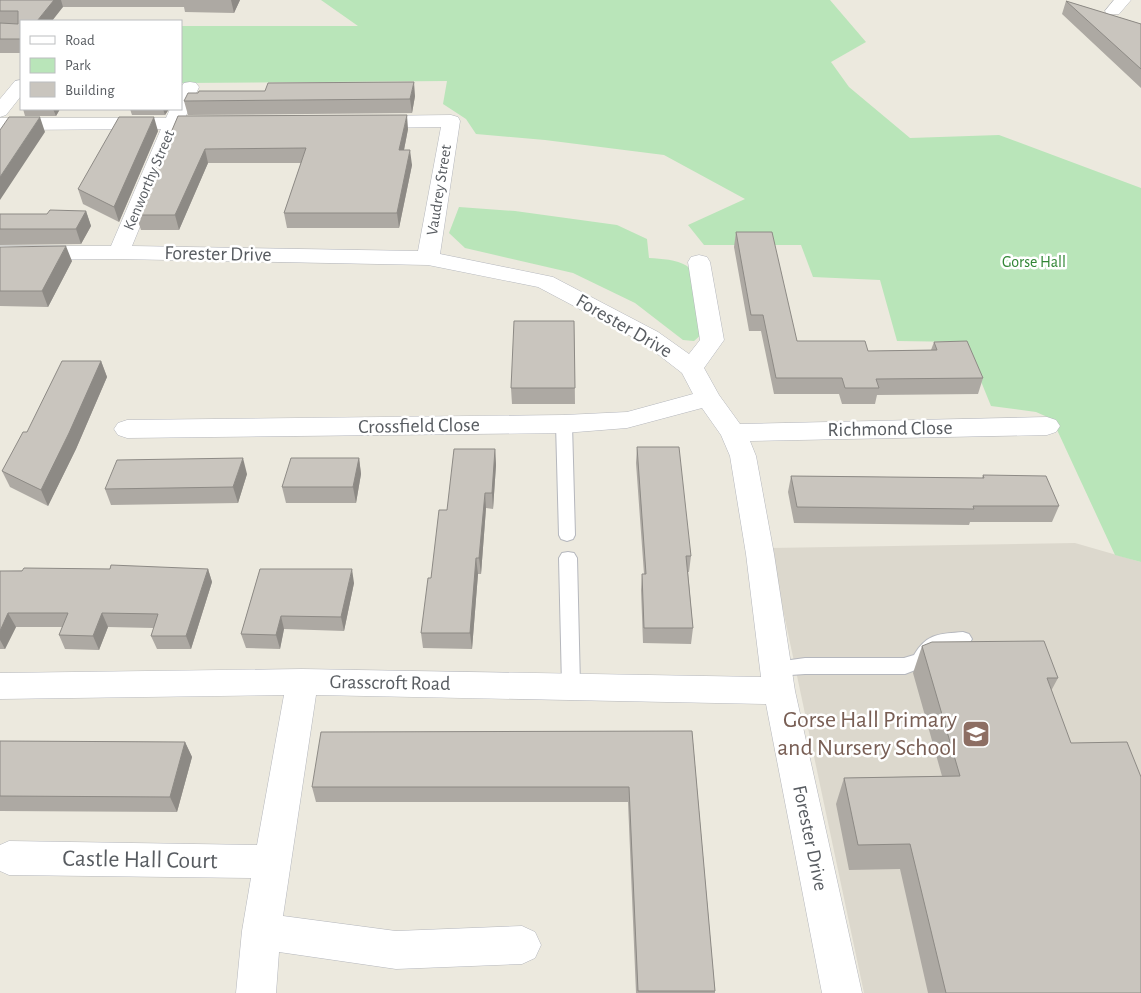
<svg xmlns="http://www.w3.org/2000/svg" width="1141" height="993" font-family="'Alegreya Sans',sans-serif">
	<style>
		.education { fill: #dcd8cd }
		.green { fill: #b9e5b9 }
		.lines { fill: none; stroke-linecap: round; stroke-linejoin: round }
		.lane-casing { stroke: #b5b7bd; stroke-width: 2 }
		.street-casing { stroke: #b5b7bd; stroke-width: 1 }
		.lane { fill: #fff; fill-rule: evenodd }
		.street { fill: #fff; fill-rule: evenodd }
		.wall { fill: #ada9a3 }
		.shaded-wall { fill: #8d8a85 }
		.building { fill: #c9c5be; stroke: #8d8a85 }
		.labels { text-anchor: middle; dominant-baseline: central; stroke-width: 5; stroke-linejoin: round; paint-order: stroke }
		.far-street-label { font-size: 16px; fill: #585c61; stroke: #fff }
		.far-park-label { font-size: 16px; fill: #318635; stroke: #fff }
		.street-label { font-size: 20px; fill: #585c61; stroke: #fff }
		.near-education-label { font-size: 24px; fill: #785e54; stroke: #fff; text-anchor: end }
		.near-street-label { font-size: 24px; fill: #585c61; stroke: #fff }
	</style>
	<rect width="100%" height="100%" fill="#ece9de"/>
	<path class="education" d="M1075,543L1141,562V993H864L770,548Z"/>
	<path class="green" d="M321,0H830L866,42L831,62L849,87L910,138L999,135L1141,188V562L1115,555L1052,419L1036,412L991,406L965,342L897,341L880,280L813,277L801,245H704L688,225L745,199L664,155L545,140L476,134L466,119L443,104L447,81L181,83V26H358Z
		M459,207L515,211L617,225L647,239L649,258C662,259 676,259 687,266C698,274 700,320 702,334L694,341L683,340L635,303L573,273L465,248L449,233Z"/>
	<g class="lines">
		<defs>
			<path id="lane" d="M564,419L569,420L572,424L575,535L573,539L567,541L561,539L559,535L556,424L559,420Z
				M568,552L574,553L577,558L580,686L578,691L571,694L564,691L562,686L559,558L562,553Z
				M963,632L969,634L972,639L969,644C948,651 941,641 928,665L905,674H805L776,676L769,673L767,668L769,663L805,658H904L914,655C927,633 940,634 963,632Z"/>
			<path id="street" d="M1114,0H1131L1119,14H1107L1105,11Z
				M21,80V96L6,115L0,117V99L15,81Z
				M190,82L196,83L199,87L185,118L218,119L220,123L218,127L180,129L132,246L418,251L441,127L371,128L364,126L362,122L364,118L371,116L451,115L458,117L460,121L440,254L553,277L658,332L689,354L700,340L688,262L691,257L699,255L707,257L710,262L724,340L704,368L719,395L740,424L1047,417L1056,420L1060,426L1056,432L1047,435L750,441L756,456L774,554L795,691L862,993H822L766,704L316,695L283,916L396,931L522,926L535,932L541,945L535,958L522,964L396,969L279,952L276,993H236L242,931L251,878L9,875L0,871V845L9,841L257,845L284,695L0,699V673L302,669L761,677L746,554L730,456L721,435L702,408L627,428L564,433L127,438L118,435L114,429L118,423L127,420L564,415L627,412L693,394L682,373L642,342L538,287L428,265L119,259L0,260V246H111L161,129L0,130V118H166L170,109H181V87L184,83Z"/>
		</defs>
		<use href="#lane" class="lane-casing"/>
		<use href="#street" class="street-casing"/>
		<use href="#lane" class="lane"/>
		<use href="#street" class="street"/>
	</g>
	<path class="wall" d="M0,0H240L234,13L185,12L184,7H63L21,21V53H0Z
		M1066,1L1141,24V88L1062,14Z
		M415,96L412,113L188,115L184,101Z
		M23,109H60L56,116H25Z
		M130,109H169L165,115H132Z
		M178,116L408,129L404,150L412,165L399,228H287L284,213L301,163H208L179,230H141L136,215Z
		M158,131L119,222L83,204L78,189Z
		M86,211L91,226L81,244L0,245V214H47Z
		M736,232L797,341L868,351L931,350L934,342L983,378L978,394L877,395L875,404H842L839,394H774L761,331H749L734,247Z
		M0,247L72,261L48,307L0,306Z
		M574,321L575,404H512L511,388Z
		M101,361L107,377L76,449L48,506L10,487L2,471L27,432Z
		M637,447L691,556L689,572H688L693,628L691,644L643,643L641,590L642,574H644L636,463Z
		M495,449L496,465L493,509L486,508L481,574H478L472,649L423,648L421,633L431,578L447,510Z
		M359,458L361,474L356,503H286L282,487Z
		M247,474L238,503L111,505L105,489Z
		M983,475L1059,506L1052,522H970L969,525L794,523L788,492L791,476L982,478Z
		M110,569H208L212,582L191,649H157L151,636L154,628L108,627L99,650L65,649L59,635L62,627H16L5,649H0V571Z
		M260,569L354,583L344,631L284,629L280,649L246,648L241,634Z
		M922,646L1058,678L1051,691L1141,993H928L900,869L849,870L836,804L844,778L942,776L913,673Z
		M692,731L715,991V993H636L628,802H316L312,787Z
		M0,741L185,742L192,757L177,812L0,811Z"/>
	<path class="shaded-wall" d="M54,0H61L63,7L52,21H37Z
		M231,0H240L234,13Z
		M414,82L415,96L412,113L410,99Z
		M53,109H60L56,116Z
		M163,109H169L165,115Z
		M407,115L408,129L401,165L399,150Z
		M40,117L45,132L0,200V177Z
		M154,117L158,131L119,222L114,207Z
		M205,149L208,163L179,230L175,215Z
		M410,150L412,165L399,228L397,213Z
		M86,211L91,226L81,244L76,229Z
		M66,246L72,261L48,307L42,291Z
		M101,361L107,377L76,449L48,506L41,490Z
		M495,449L496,465L493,509L492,493Z
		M243,458L247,474L238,503L233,487Z
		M359,458L361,474L356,503L353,487Z
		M485,493L486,508L481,574L479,558Z
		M476,558L478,574L472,649L470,633Z
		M208,569L212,582L191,649L186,636Z
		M352,569L354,583L344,631L341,617Z
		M8,613L16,627L5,649L0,640V631Z
		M102,613L108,627L99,650L93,636Z
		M281,616L284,629L280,649L276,635Z
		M185,742L192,757L177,812L170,797Z"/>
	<path class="building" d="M0,0H54L37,21H21V39H0V23L18,24V11H0Z
		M1066,1L1141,24V69Z
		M414,82L410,99L184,101L188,93H198L199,91H265L268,83Z
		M407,115L399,150H410L397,213H284L306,148L205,149L175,215H136L178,116Z
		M9,117H40L0,177V130Z
		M119,117H154L114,207L78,189Z
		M50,210L86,211L76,229H0V214H47Z
		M736,232H772L797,341H865L868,351L937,350L934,342L967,341L983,378L876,379L879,388H845L842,378H776L763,315H751Z
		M66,246L42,291H0V247Z
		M514,321H574L575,388H511Z
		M62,361H101L69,433L41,490L2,471L23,432H27Z
		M637,447H679L691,556H686L693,628H644L642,574H646Z
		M454,449H495L492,493H485L479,558H476L470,633H421L428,578H431L439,510H447Z
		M243,458L233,487L105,489L117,460Z
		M291,458H359L353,487H282Z
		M983,475L1046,476L1059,506H973L974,509L797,507L791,476L984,478Z
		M111,565L208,569L186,636H151L158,614L102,613L93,636L59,635L68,613H8L0,631V571H22L24,568L110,569Z
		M260,569H352L341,617L281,616L276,635L241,634Z
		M1044,641L1058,678H1047L1071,743L1127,742L1141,777V993H946L910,844L858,845L844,778L960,776L922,646L932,642Z
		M692,731L715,991H638L629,787H312L321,732Z
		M0,741L185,742L170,797L0,796Z"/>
	<defs>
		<symbol id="school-square" viewBox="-11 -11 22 22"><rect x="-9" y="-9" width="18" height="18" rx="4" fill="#8d6e63" stroke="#fff"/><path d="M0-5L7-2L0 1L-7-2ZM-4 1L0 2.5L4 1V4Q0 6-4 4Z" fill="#fff"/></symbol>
	</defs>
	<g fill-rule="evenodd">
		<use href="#school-square" x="960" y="718" width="32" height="32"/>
	</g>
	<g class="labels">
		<g class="far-street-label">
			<text transform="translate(149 180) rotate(-67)">Kenworthy Street</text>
			<text transform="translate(439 190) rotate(-81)">Vaudrey Street</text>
		</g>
		<g class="far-park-label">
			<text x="1034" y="262">Gorse Hall</text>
		</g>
		<g class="street-label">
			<text transform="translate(218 254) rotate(1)">Forester Drive</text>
			<text transform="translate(624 326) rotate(30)">Forester Drive</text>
			<text transform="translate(419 426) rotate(-1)">Crossfield Close</text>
			<text transform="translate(890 429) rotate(-1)">Richmond Close</text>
			<text transform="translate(390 683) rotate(1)">Grasscroft Road</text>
			<text transform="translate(810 838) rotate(78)">Forester Drive</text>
		</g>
		<g class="near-education-label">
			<text x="957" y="720">Gorse Hall Primary<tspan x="957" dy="28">and Nursery School</tspan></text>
		</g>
		<g class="near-street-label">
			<text transform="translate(140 860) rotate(1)">Castle Hall Court</text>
		</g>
	</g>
	<rect x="20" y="20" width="162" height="90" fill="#ffffff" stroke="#bcbec0"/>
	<rect x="30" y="36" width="25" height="8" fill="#ffffff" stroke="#bcbec0"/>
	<text x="65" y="45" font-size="15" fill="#585c61">Road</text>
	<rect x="30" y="58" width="25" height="15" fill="#b9e5b9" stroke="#bcbec0"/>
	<text x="65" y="70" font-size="15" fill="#585c61">Park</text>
	<rect x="30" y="82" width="25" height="15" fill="#c9c5be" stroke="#bcbec0"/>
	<text x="65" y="95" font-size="15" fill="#585c61">Building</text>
</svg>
